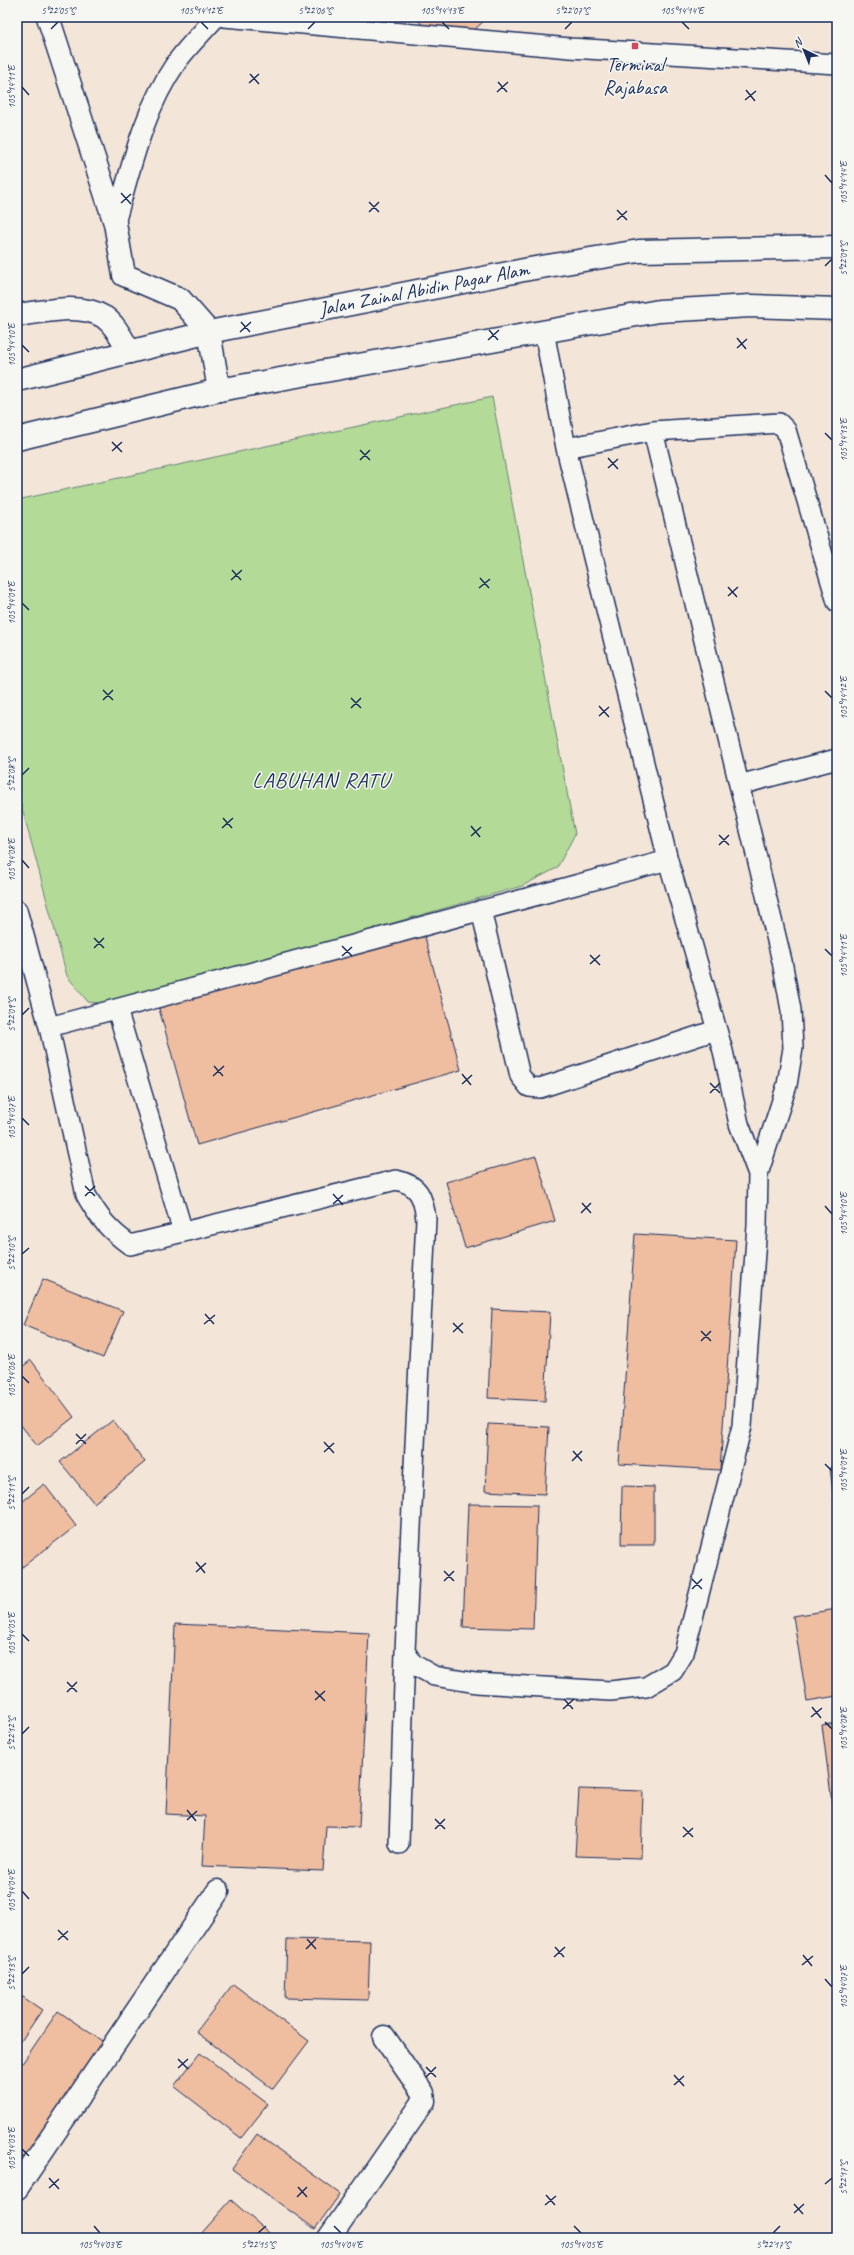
<svg xmlns="http://www.w3.org/2000/svg" width="854" height="2255" font-family="Caveat,sans-serif">
	<style>
		.green { fill: #b3da96; stroke: #67847a }
		.building { fill: #efbda0; stroke: #1b2f5e }
		.lines { fill: none; stroke-linecap: round; stroke-linejoin: round }
		.service-casing { stroke: #1b2f5e; stroke-width: 22 }
		.minor-casing { stroke: #1b2f5e; stroke-width: 25 }
		.tertiary-casing { stroke: #1b2f5e; stroke-width: 25 }
		.trunk-casing { stroke: #1b2f5e; stroke-width: 25 }
		.service { stroke: #f6f6f2; stroke-width: 19 }
		.minor { stroke: #f6f6f2; stroke-width: 22 }
		.tertiary { stroke: #f6f6f2; stroke-width: 22 }
		.trunk { stroke: #f6f6f2; stroke-width: 22 }
		.ticks { fill: none; stroke: #1b2f5e; stroke-width: 1.5 }
		.poi-dot { fill: #d1495b; stroke: #f6f6f2; stroke-width: 1.5 }
		.labels { text-anchor: middle; dominant-baseline: central; stroke-width: 3; stroke-linejoin: round; paint-order: stroke }
		.poi-label { font-size: 20px; fill: #1b2f5e; stroke: #f6f6f2 }
		.street-label { font-size: 20px; fill: #1b2f5e; stroke: #f6f6f2 }
		.quarter-label { font-size: 22px; letter-spacing: 1px; fill: #1b2f5e; stroke: #f6f6f2 }
		.neatline { fill: none; stroke: #1b2f5e; stroke-width: 1.5 }
		.ticks-label { font-size: 10px; text-anchor: middle; fill: #1b2f5e }
	</style>
	<rect width="100%" height="100%" fill="#f4e5d9"/>
	<filter id="ink" filterUnits="userSpaceOnUse"><feTurbulence type="fractalNoise" baseFrequency=".025" numOctaves="2"/><feDisplacementMap in="SourceGraphic" scale="8" xChannelSelector="R" yChannelSelector="G"/><feConvolveMatrix kernelMatrix="1 2 1 2 8 2 1 2 1" color-interpolation-filters="sRGB"/></filter>
	<g filter="url(#ink)">
		<path class="green" d="M492,397L575,834L557,868L522,886L111,1004L88,1002L67,976L17,789V500Z"/>
		<path class="building" d="M415,17H488L472,32L427,30Z
			M17,251L20,269L17,270Z
			M423,930L461,1070L197,1145L158,1005Z
			M536,1156L555,1221L465,1248L446,1182Z
			M635,1234L736,1240L720,1470L619,1464Z
			M43,1279L123,1311L103,1358L23,1325Z
			M492,1309L550,1312L545,1401L488,1398Z
			M31,1360L74,1417L37,1446L17,1420V1371Z
			M113,1420L145,1462L94,1503L60,1462Z
			M488,1424L549,1427L545,1494L485,1491Z
			M837,1467V1524L830,1468Z
			M44,1484L76,1526L17,1571V1506Z
			M622,1486L654,1487V1545H621Z
			M468,1504L537,1505L533,1629L463,1627Z
			M837,1609V1696L807,1701L793,1616Z
			M175,1624L369,1633L359,1827L326,1826L323,1871L202,1866L205,1816L166,1814Z
			M837,1723V1842L822,1725Z
			M579,1789L643,1791L641,1858L575,1856Z
			M287,1939L370,1941L368,2000L285,1998Z
			M233,1984L309,2041L273,2089L196,2032Z
			M17,1993L42,2010L17,2047Z
			M58,2011L111,2047L17,2185V2071Z
			M200,2053L268,2104L241,2138L174,2086Z
			M257,2134L340,2194L315,2229L232,2169Z
			M231,2200L275,2238H204L200,2235Z"/>
		<g class="lines">
			<defs>
				<path id="service" d="M224,17L570,48L837,64
					M115,223C131,168 143,111 176,63C187,47 203,32 216,17
					M544,331L566,448L668,860L723,1051L739,1124L758,1174
					M566,448L653,431L779,423L786,430L837,602
					M739,785L837,759
					M17,910L49,1027L668,860
					M481,910L520,1076L529,1087L540,1088L716,1030
					M117,1009L183,1232
					M49,1027L86,1195C99,1218 109,1230 130,1245L396,1180C419,1185 423,1196 426,1219L405,1651L413,1664L434,1676L476,1683L610,1691L646,1687L673,1671L684,1653L742,1426L757,1226L758,1174L787,1085L793,1048L791,1010L782,961L653,431
					M399,1844L405,1651"/>
				<path id="minor" d="M48,17L115,223L124,275L180,299L209,332
					M17,2188L218,1891
					M329,2238L424,2101L423,2093L384,2037"/>
				<path id="tertiary" d="M17,315C44,312 80,302 104,317C116,325 123,341 130,352
					M209,332L219,390"/>
				<path id="trunk" d="M17,380L209,332L529,269L639,251L837,247
					M17,439L219,390L659,311L751,306L837,309"/>
			</defs>
			<use href="#service" class="service-casing"/>
			<use href="#minor" class="minor-casing"/>
			<use href="#tertiary" class="tertiary-casing"/>
			<use href="#trunk" class="trunk-casing"/>
			<use href="#service" class="service"/>
			<use href="#minor" class="minor"/>
			<use href="#tertiary" class="tertiary"/>
			<use href="#trunk" class="trunk"/>
		</g>
	</g>
	<path class="ticks" d="M201,22L208,29M442,22L449,29M682,22L689,29M51,29L58,22M308,29L315,22M565,29L572,22M250,74L259,84M498,82L507,92M249,83L259,74M22,87L29,95M746,90L755,101M497,92L508,82M745,100L756,91M825,175L832,183M121,193L131,204M369,202L379,212M121,203L131,194M617,210L627,220M369,212L379,202M617,220L627,211M825,266L832,259M241,322L250,332M489,330L498,340M240,332L251,322M737,338L746,349M488,340L499,330M22,345L29,352M737,348L747,339M825,433L832,440M112,442L122,452M360,450L370,460M112,451L122,442M608,458L618,469M360,460L370,450M608,468L618,459M232,570L241,580M480,578L489,588M231,580L242,570M728,587L737,597M479,588L490,579M728,596L738,587M22,603L29,610M103,690L113,700M825,691L832,698M351,698L361,708M103,700L113,690M599,706L609,717M351,708L361,698M599,716L609,707M22,775L29,768M223,818L232,828M471,826L480,837M222,828L233,818M719,835L729,845M471,836L481,827M719,845L729,835M22,860L29,868M94,938L104,948M342,946L352,956M94,948L104,938M825,949L832,956M590,955L600,965M342,956L352,947M590,964L600,955M22,1015L29,1008M214,1066L223,1076M462,1074L471,1085M213,1076L224,1066M710,1083L720,1093M462,1084L472,1075M710,1093L720,1083M22,1118L29,1125M85,1186L95,1196M333,1194L343,1205M85,1196L95,1186M582,1203L591,1213M333,1204L343,1195M825,1206L832,1214M581,1213L591,1203M22,1254L29,1248M205,1314L214,1324M453,1323L463,1333M204,1324L215,1315M701,1331L711,1341M453,1332L463,1323M701,1341L711,1331M22,1376L29,1383M76,1434L86,1444M324,1442L334,1453M76,1444L86,1434M573,1451L582,1461M324,1452L334,1443M572,1461L582,1451M825,1464L832,1471M22,1494L29,1487M196,1562L205,1573M444,1571L454,1581M196,1572L206,1563M692,1579L702,1589M444,1581L454,1571M692,1589L702,1579M22,1634L29,1641M67,1682L77,1692M315,1691L325,1701M67,1692L77,1682M564,1699L573,1709M315,1700L325,1691M812,1707L821,1718M563,1709L574,1699M811,1717L822,1708M825,1722L832,1729M22,1734L29,1727M187,1810L196,1821M435,1819L445,1829M187,1820L197,1811M683,1827L693,1837M435,1829L445,1819M683,1837L693,1828M22,1891L29,1899M58,1930L68,1940M307,1939L316,1949M58,1940L68,1931M555,1947L564,1957M306,1949L316,1939M803,1955L812,1966M554,1957L565,1947M802,1965L813,1956M22,1974L29,1967M825,1979L832,1987M178,2059L188,2069M426,2067L436,2077M178,2068L188,2059M674,2075L684,2086M426,2077L436,2067M674,2085L684,2076M22,2149L29,2156M49,2178L59,2189M825,2184L832,2178M298,2187L307,2197M49,2188L59,2179M546,2195L555,2205M297,2197L307,2187M794,2204L803,2214M545,2205L556,2196M794,2213L804,2204M94,2226L100,2233M334,2226L341,2233M574,2226L581,2233M258,2233L266,2226M773,2233L780,2226"/>
	<rect class="poi-dot" x="631" y="42" width="8" height="8" rx="2"/>
	<g class="labels">
		<g class="poi-label">
			<text x="635" y="64">Terminal<tspan x="635" dy="23">Rajabasa</tspan></text>
		</g>
		<g class="street-label">
			<text transform="translate(424 289) rotate(-11)">Jalan Zainal Abidin Pagar Alam</text>
		</g>
		<g class="quarter-label">
			<text x="321" y="780">LABUHAN RATU</text>
		</g>
	</g>
	<rect width="854" height="2255" fill="none" stroke="#f6f6f2" stroke-width="44"/>
	<g transform="translate(804 50) rotate(317)" stroke="#f6f6f2" stroke-width="3" paint-order="stroke">
	<path d="M0-3L7 15L0 10L-7 15Z" fill="#1b2f5e"/>
	<text y="-6" font-size="11" font-weight="bold" text-anchor="middle" fill="#1b2f5e">N</text>
	</g>
	<rect x="22" y="22" width="810" height="2211" class="neatline"/>
	<g class="ticks-label">
		<text x="58" y="14">5°22'05"S</text>
		<text x="201" y="14">105°14'12"E</text>
		<text x="315" y="14">5°22'06"S</text>
		<text x="442" y="14">105°14'13"E</text>
		<text x="572" y="14">5°22'07"S</text>
		<text x="682" y="14">105°14'14"E</text>
		<text transform="translate(11 87) rotate(-90)" y="4">105°14'11"E</text>
		<text transform="translate(843 183) rotate(-90)" y="4">105°14'14"E</text>
		<text transform="translate(843 259) rotate(-90)" y="4">5°22'09"S</text>
		<text transform="translate(11 345) rotate(-90)" y="4">105°14'10"E</text>
		<text transform="translate(843 440) rotate(-90)" y="4">105°14'13"E</text>
		<text transform="translate(11 603) rotate(-90)" y="4">105°14'09"E</text>
		<text transform="translate(843 698) rotate(-90)" y="4">105°14'12"E</text>
		<text transform="translate(11 775) rotate(-90)" y="4">5°22'08"S</text>
		<text transform="translate(11 860) rotate(-90)" y="4">105°14'08"E</text>
		<text transform="translate(843 956) rotate(-90)" y="4">105°14'11"E</text>
		<text transform="translate(11 1015) rotate(-90)" y="4">5°22'09"S</text>
		<text transform="translate(11 1118) rotate(-90)" y="4">105°14'07"E</text>
		<text transform="translate(843 1214) rotate(-90)" y="4">105°14'10"E</text>
		<text transform="translate(11 1254) rotate(-90)" y="4">5°22'10"S</text>
		<text transform="translate(11 1376) rotate(-90)" y="4">105°14'06"E</text>
		<text transform="translate(843 1471) rotate(-90)" y="4">105°14'09"E</text>
		<text transform="translate(11 1494) rotate(-90)" y="4">5°22'11"S</text>
		<text transform="translate(11 1634) rotate(-90)" y="4">105°14'05"E</text>
		<text transform="translate(843 1729) rotate(-90)" y="4">105°14'08"E</text>
		<text transform="translate(11 1734) rotate(-90)" y="4">5°22'12"S</text>
		<text transform="translate(11 1891) rotate(-90)" y="4">105°14'04"E</text>
		<text transform="translate(11 1974) rotate(-90)" y="4">5°22'13"S</text>
		<text transform="translate(843 1987) rotate(-90)" y="4">105°14'07"E</text>
		<text transform="translate(11 2149) rotate(-90)" y="4">105°14'03"E</text>
		<text transform="translate(843 2178) rotate(-90)" y="4">5°22'17"S</text>
		<text x="100" y="2248">105°14'03"E</text>
		<text x="258" y="2248">5°22'15"S</text>
		<text x="341" y="2248">105°14'04"E</text>
		<text x="581" y="2248">105°14'05"E</text>
		<text x="773" y="2248">5°22'17"S</text>
	</g>
</svg>
